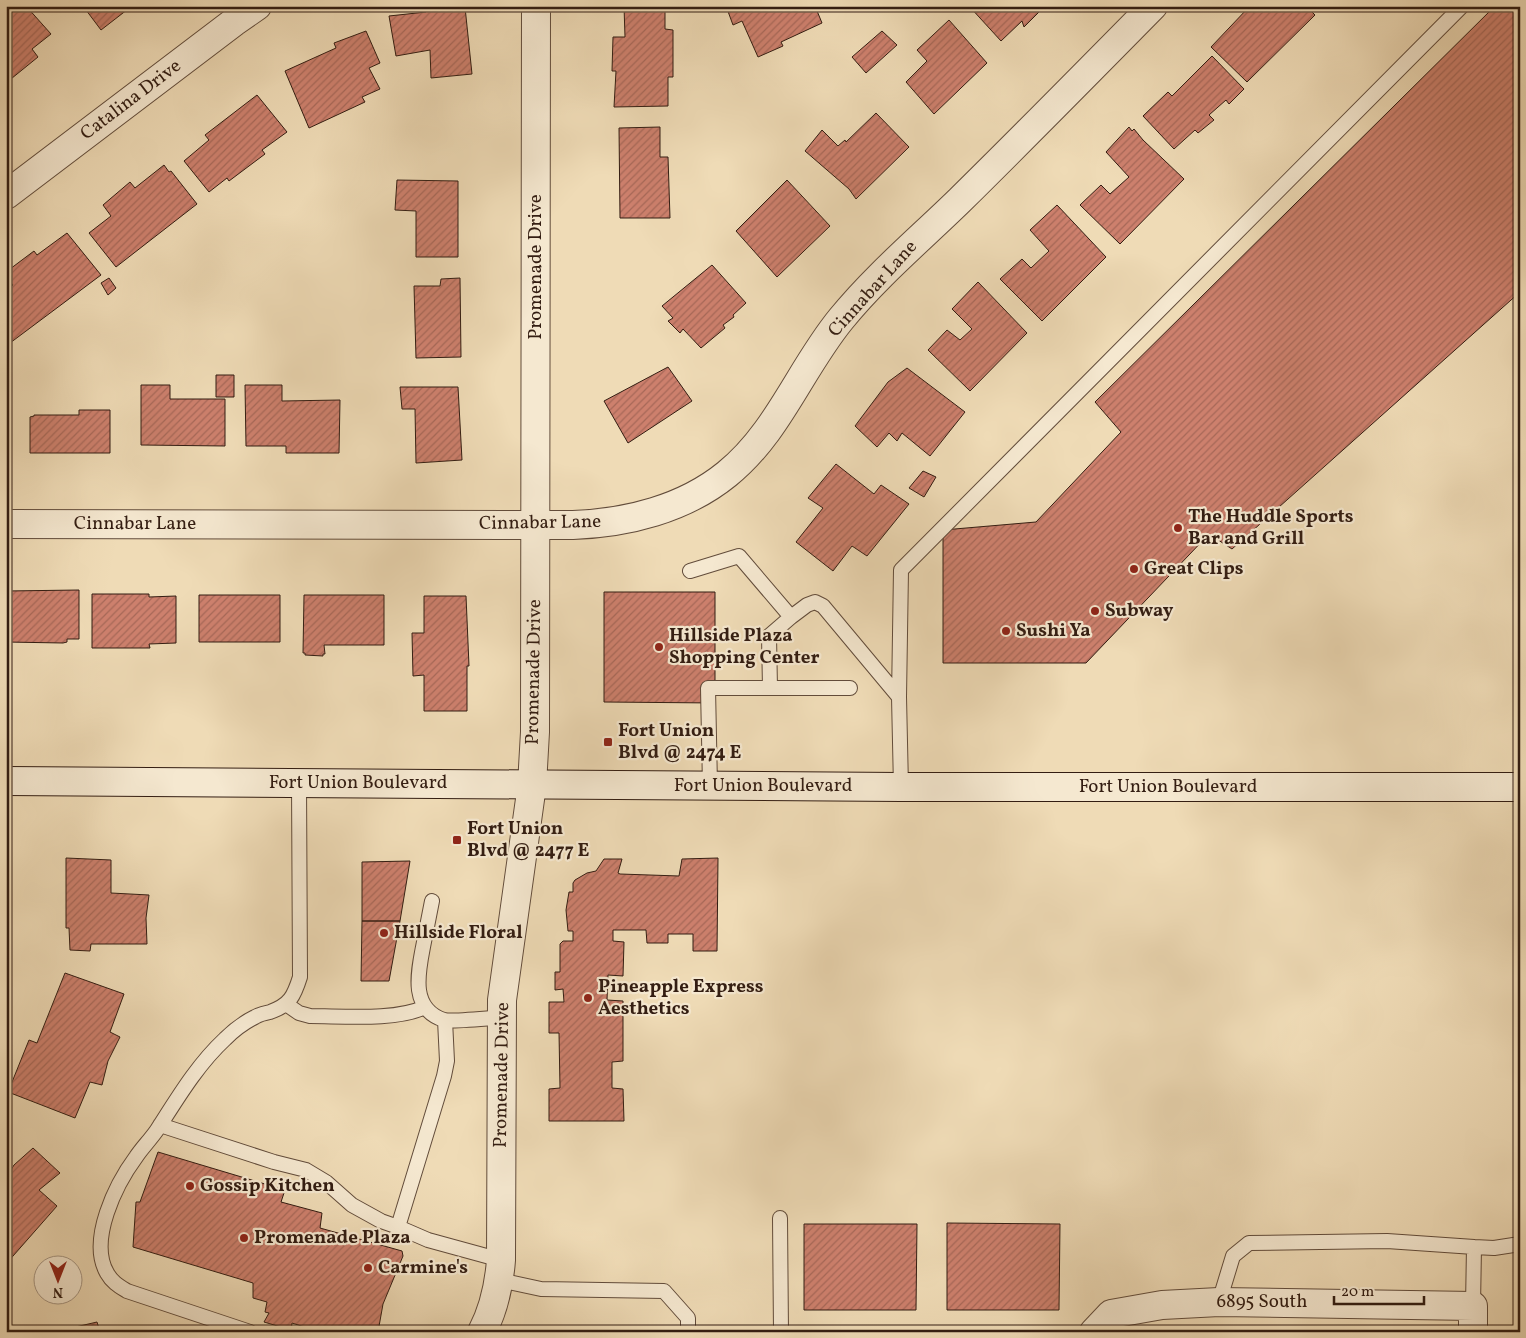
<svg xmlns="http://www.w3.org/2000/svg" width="1526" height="1338" font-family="Vollkorn,serif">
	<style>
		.building { fill: url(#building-hatch); stroke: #331d12 }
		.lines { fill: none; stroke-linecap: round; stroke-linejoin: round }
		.service-casing { stroke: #624c3b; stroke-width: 16 }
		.minor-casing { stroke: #624c3b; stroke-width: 30 }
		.secondary-casing { stroke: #331d12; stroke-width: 30 }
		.service { stroke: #f5e8d0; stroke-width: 14 }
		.minor { stroke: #f5e8d0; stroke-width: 28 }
		.secondary { stroke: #f5e8d0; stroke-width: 28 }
		.poi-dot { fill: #8f2418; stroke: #f5e8d0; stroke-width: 2 }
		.labels { text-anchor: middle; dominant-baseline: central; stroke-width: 4.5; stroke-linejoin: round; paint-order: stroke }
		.street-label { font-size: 19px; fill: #331d12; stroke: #f5e8d0 }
		.poi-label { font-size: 19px; font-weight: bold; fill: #331d12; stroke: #f5e8d0; text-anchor: start }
	</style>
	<defs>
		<pattern id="building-hatch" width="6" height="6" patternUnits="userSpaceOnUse" patternTransform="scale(1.25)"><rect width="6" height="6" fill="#cd806d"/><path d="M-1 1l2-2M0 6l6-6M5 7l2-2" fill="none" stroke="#a76858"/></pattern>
	</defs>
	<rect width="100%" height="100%" fill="#efdbb6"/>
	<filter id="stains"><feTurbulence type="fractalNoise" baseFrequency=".004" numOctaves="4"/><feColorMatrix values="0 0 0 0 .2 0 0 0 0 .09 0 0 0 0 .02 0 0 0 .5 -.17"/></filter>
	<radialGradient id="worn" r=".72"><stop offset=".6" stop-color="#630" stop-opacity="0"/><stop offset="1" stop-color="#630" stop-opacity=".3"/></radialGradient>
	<path class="building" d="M7,6H26L51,34L32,49L38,57L6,83Z
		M83,6H132L101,30Z
		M447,6V10L465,7L472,74L431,78L430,50L396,56L389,16L426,12L425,8Z
		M624,6H665V29L673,30V77H668V106L614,107L616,71H612L613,37H625Z
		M726,6H815L822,23L781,42L783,46L758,57L742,21L733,25Z
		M969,6H1045L1024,27L1022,21L1001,41Z
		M1260,6H1306L1315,15L1247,82L1211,47L1248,8L1254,12Z
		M1495,6H1520V292L1232,549L1209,534L1086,663H943V530L1036,522L1121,432L1095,402Z
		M949,20L987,63L934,114L906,82L927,61L917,50Z
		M366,31L380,63L369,68L380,89L362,97L365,102L309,128L285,71L336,48L334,43Z
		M882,31L897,45L866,73L852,57Z
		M1212,56L1244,89L1229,104L1226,100L1209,115L1214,120L1198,133L1195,130L1174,149L1143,116L1168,92L1172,96Z
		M257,95L287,132L262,150L265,154L229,181L227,178L209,192L184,161L209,140L205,135Z
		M876,113L909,147L856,199L849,189L805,151L822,130L838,146L845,140L846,142Z
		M660,127V157H668L670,218H620L619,128Z
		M1129,127L1132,131L1134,129L1143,140L1184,179L1120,244L1080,205L1101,185L1110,194L1129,177L1106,152Z
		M164,165L169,172L171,171L197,204L116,267L89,233L111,216L103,205L130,182L135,188Z
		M397,180L458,181V257H416V211L395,210Z
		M787,180L830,226L777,277L736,231Z
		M1057,205L1106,257L1042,321L1000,279L1022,259L1031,268L1049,251L1030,230Z
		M67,233L101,275L6,346V290L13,285L6,277V272L34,251L37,255Z
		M712,265L746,303L733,315L734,317L723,325L725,328L701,348L683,329L680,333L668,321L673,318L662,306Z
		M109,278L116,288L108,295L101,283Z
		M460,278L461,357L416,358L414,286H440L441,279Z
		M978,282L1027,333L970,391L928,350L947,330L960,340L972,329L952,309Z
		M668,367L692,401L628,443L604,401Z
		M907,368L965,412L930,456L902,433L897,441L889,433L877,447L855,426L888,382Z
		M216,375H234V397H216Z
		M141,385H170V399H225V446L141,445Z
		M245,385H282V401L340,400L339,453H286V446H246Z
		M400,387H458L462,460L416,463L415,409H402Z
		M79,410H110V453H30V417L34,416V415H79Z
		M836,464L874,494L881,485L909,504L867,556L852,546L833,571L796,542L823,508L808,498Z
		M923,471L936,477L924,497L909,488Z
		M79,590V639H67V642L63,643L6,642V591Z
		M604,592H715V703L604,702Z
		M92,594H149V597L176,596V643L149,644L150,648H92Z
		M199,595H280V642H199Z
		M304,595H384V645H324L325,654H323V656L305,655V653H303Z
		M424,596H466L469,666H467V711H424V675L413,676L412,633H424Z
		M66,858L111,860V893L149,895L146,918L147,944H91L90,951L70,950L69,928H66Z
		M718,858L717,951H693V934H668V943H647L646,930H613V941L624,942L623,976L608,975L607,1000L623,1001V1061L612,1062V1088L623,1089L624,1121H549V1089L560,1088L559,1033H549V1002H564L563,989L555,990V972H560V944L563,941H573V931H568L566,910L569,892H573V883L575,880L587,873L596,871L604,859H622L618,873L620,874L679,876L682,859Z
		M410,861L400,921H362V862Z
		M362,921H400L389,981H361Z
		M65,973L124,994L110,1032L120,1037L108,1061L102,1085L90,1082L75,1118L8,1092L29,1040L37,1043Z
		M33,1148L60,1173L39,1190L57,1206L6,1264V1178L14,1165Z
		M158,1152L285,1190L281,1202L322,1213L320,1228L402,1251L403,1256L383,1304L378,1332H320L292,1323L291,1330L264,1322L269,1313L265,1312L267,1302L253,1298V1283L133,1247L136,1202H140Z
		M947,1223L1060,1224L1059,1310H947Z
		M804,1224H917L916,1310H804Z
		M97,1322L100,1332H54Z
		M569,1329H635V1332H569Z"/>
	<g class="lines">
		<defs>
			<path id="service" d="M690,571L739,556L791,617L769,636L770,688H850
				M791,617L807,605L815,602L823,606L899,697
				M710,786L708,688H770
				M901,787L899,697L901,570L1462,6
				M432,901C429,916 426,931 423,947C418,973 410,1009 444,1020C453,1022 490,1018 502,1017
				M286,1004L299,1013L310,1016C343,1016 396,1021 425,1007
				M445,1020L447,1061L444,1076L398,1227L428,1240L501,1260
				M160,1125L274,1162L306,1170L326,1182L352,1205L381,1221L398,1227
				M780,1218L781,1332
				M1474,1247L1494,1248L1520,1244
				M499,1280L541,1289L664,1291L688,1318V1332
				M1219,1302L1233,1256L1249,1243L1387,1241L1474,1247L1473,1306
				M250,1332L127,1291C119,1286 112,1282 107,1273C88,1240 116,1184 136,1157C142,1148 150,1140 157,1130C177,1099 197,1065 225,1039C233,1031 245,1022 255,1017C260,1014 265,1013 270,1012C290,1005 294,996 300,977L299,783"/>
			<path id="minor" d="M6,195L234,22L257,6
				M6,524L573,525C627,523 684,509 727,474C778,433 800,369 841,319C876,276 920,239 960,200C1025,136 1089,71 1153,6
				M482,1332C494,1309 499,1286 501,1260L502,1000L532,785L535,732L536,6
				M1094,1332L1111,1314L1162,1305L1219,1302L1473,1306V1332"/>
			<path id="secondary" d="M6,781L901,787H1520"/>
		</defs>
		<use href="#service" class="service-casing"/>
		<use href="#minor" class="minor-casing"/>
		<use href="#secondary" class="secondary-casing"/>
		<use href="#service" class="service"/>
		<use href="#minor" class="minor"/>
		<use href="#secondary" class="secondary"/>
	</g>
	<g class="poi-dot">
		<circle cx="1178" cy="528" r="5"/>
		<circle cx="1134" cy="569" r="5"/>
		<circle cx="1095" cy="611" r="5"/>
		<circle cx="1006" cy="631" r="5"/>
		<circle cx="659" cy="647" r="5"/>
		<rect x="603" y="737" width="10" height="10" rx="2.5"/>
		<rect x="452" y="835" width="10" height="10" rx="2.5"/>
		<circle cx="384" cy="933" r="5"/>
		<circle cx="588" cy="998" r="5"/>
		<circle cx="190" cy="1186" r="5"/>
		<circle cx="244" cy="1238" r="5"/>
		<circle cx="368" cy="1268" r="5"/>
	</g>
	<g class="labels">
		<g class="street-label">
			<text transform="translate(131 100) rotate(-37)">Catalina Drive</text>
			<text transform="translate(536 267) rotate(-90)">Promenade Drive</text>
			<text transform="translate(873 289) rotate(-48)">Cinnabar Lane</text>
			<text transform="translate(540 523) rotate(-1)">Cinnabar Lane</text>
			<text x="135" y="524">Cinnabar Lane</text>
			<text transform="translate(534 672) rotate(-89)">Promenade Drive</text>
			<text x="358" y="783">Fort Union Boulevard</text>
			<text x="763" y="786">Fort Union Boulevard</text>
			<text x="1168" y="787">Fort Union Boulevard</text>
			<text transform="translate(502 1075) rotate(-89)">Promenade Drive</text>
			<text x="1262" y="1302">6895 South</text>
		</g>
		<g class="poi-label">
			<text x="1188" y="517">The Huddle Sports<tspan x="1188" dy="22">Bar and Grill</tspan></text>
			<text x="1144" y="569">Great Clips</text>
			<text x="1105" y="611">Subway</text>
			<text x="1016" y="631">Sushi Ya</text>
			<text x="669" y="636">Hillside Plaza<tspan x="669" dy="22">Shopping Center</tspan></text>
			<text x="618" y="731">Fort Union<tspan x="618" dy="22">Blvd @ 2474 E</tspan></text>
			<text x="467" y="829">Fort Union<tspan x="467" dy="22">Blvd @ 2477 E</tspan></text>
			<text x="394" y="933">Hillside Floral</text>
			<text x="598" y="987">Pineapple Express<tspan x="598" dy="22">Aesthetics</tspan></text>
			<text x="200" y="1186">Gossip Kitchen</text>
			<text x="254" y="1238">Promenade Plaza</text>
			<text x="378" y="1268">Carmine's</text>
		</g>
	</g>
	<rect width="1526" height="1338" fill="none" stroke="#efdbb6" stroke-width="25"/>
	<rect x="8" y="8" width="1511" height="1323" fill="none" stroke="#331d12" stroke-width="2.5"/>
	<rect x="12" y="12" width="1501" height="1313" fill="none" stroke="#331d12"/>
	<g transform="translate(58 1280) rotate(180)"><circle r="24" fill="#f5e8d0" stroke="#a79784"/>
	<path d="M0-4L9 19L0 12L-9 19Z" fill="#8f2418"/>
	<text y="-8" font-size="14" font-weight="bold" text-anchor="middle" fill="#331d12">N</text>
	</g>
	<path d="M1334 1296v8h90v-8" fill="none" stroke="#331d12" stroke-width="2.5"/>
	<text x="1341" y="1296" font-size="15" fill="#331d12" stroke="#f5e8d0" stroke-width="4" paint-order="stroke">20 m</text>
	<rect width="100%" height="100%" filter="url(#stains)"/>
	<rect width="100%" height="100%" fill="url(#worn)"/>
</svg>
